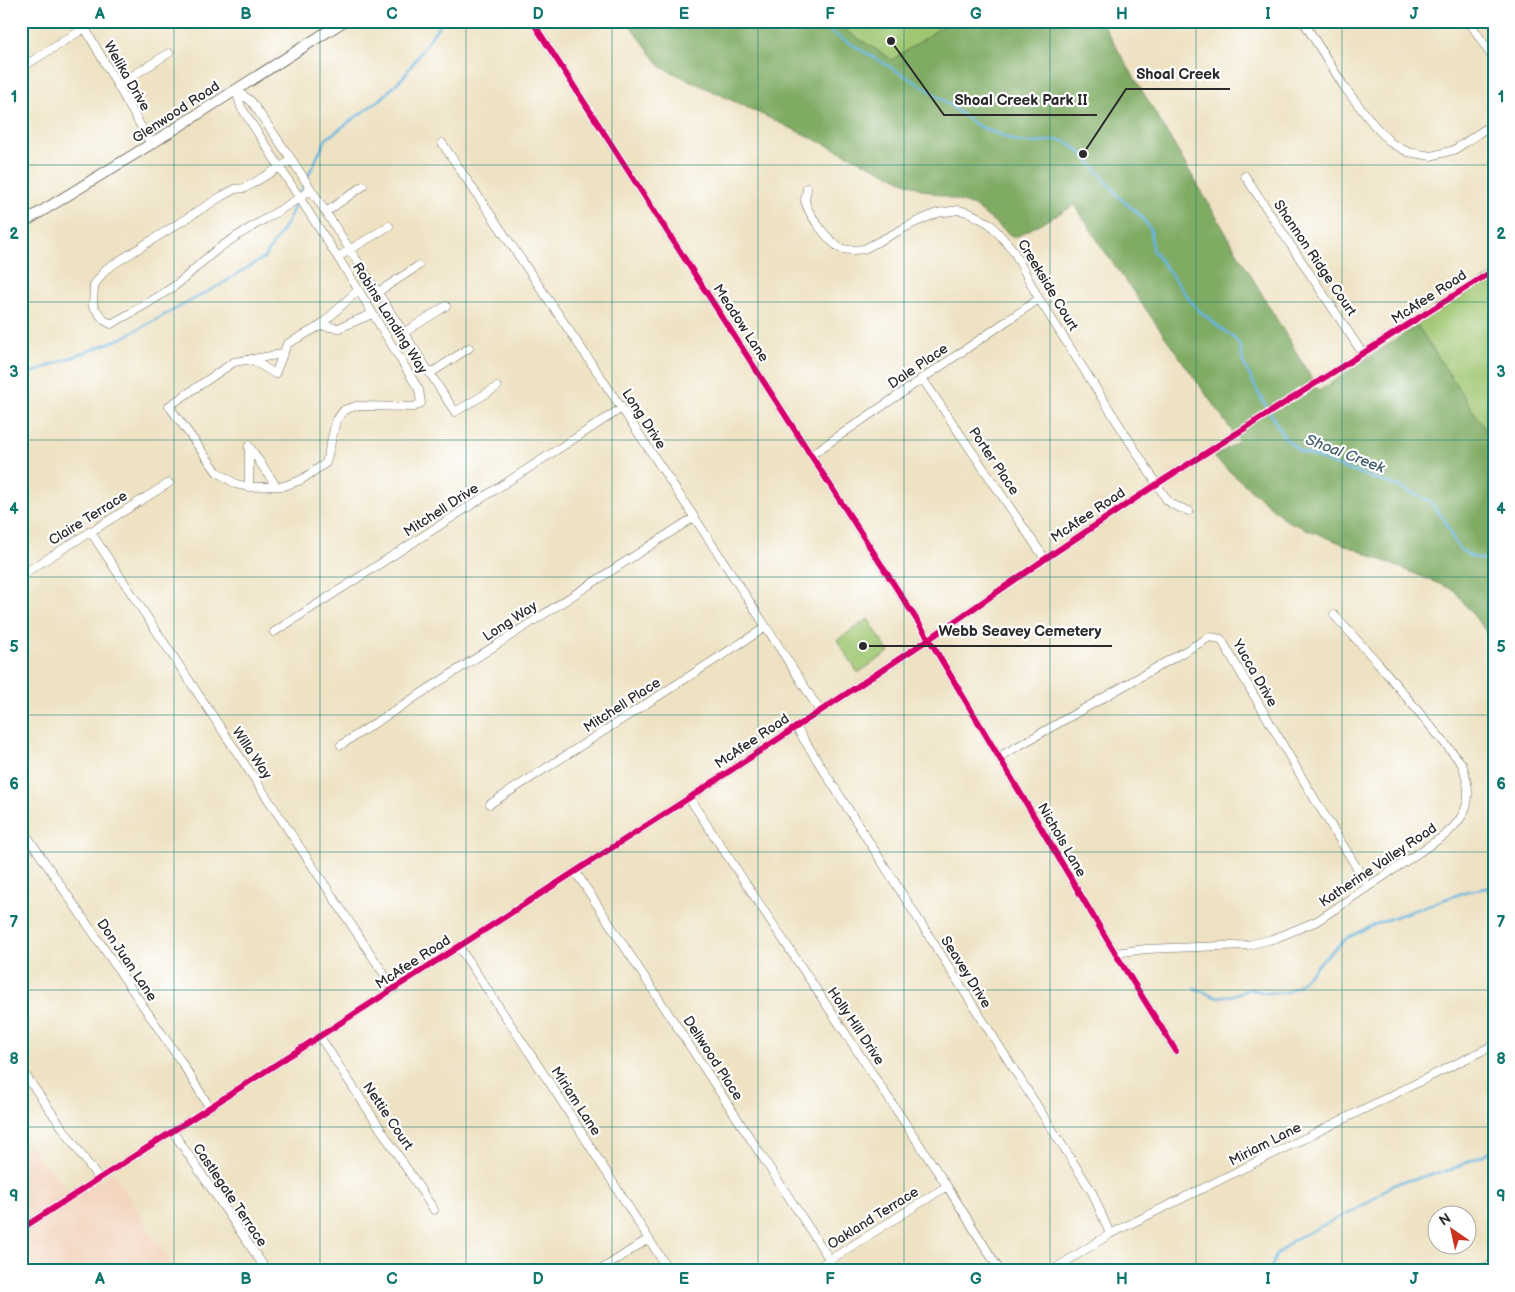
<svg xmlns="http://www.w3.org/2000/svg" width="1515" height="1292" font-family="'Balsamiq Sans',sans-serif">
	<style>
		.built { fill: #f3d4be }
		.green { fill: #9fc671; stroke: #65784e }
		.forest { fill: #7fab63; stroke: #556b47 }
		.lines { fill: none; stroke-linecap: round; stroke-linejoin: round }
		.stream { stroke: #66b5e0; stroke-width: 2.5 }
		.minor-casing { stroke: #6f6b60; stroke-width: 9 }
		.major-casing { stroke: #6f6b60; stroke-width: 12 }
		.minor { stroke: #fff; stroke-width: 8 }
		.major { stroke: #fff; stroke-width: 10 }
		.cycleway-casing { stroke: #fff; stroke-width: 9 }
		.cycleway { stroke: #d6006c; stroke-width: 6 }
		.grid { fill: none; stroke: #0f766e; stroke-width: 1; stroke-opacity: 0.55 }
		.labels { text-anchor: middle; dominant-baseline: central; stroke-width: 4.5; stroke-linejoin: round; paint-order: stroke }
		.street-label { font-size: 14px; fill: #2b2b2b; stroke: #fff }
		.water-label { font-size: 15px; font-style: italic; fill: #405b6a; stroke: #fff }
		.leader { fill: none; stroke: #2b2b2b; stroke-width: 2 }
		.callout-dot { fill: #2b2b2b; stroke: #fff; stroke-width: 2 }
		.callout-label { font-size: 15px; text-anchor: middle; font-weight: bold; fill: #2b2b2b; stroke: #fff; stroke-width: 4.5; stroke-linejoin: round; paint-order: stroke }
		.neatline { fill: none; stroke: #0f766e; stroke-width: 2 }
		.grid-label { font-size: 16px; text-anchor: middle; font-weight: bold; fill: #0f766e }
	</style>
	<rect width="100%" height="100%" fill="#fff"/>
	<filter id="ink" filterUnits="userSpaceOnUse"><feTurbulence type="fractalNoise" baseFrequency=".02" numOctaves="2"/><feDisplacementMap in="SourceGraphic" scale="10" xChannelSelector="R" yChannelSelector="G"/><feConvolveMatrix kernelMatrix="1 2 1 2 8 2 1 2 1" color-interpolation-filters="sRGB"/></filter>
	<filter id="wash" filterUnits="userSpaceOnUse"><feTurbulence type="fractalNoise" baseFrequency=".0096" numOctaves="4" result="noise"/><feDisplacementMap in="SourceGraphic" scale="20" xChannelSelector="R" yChannelSelector="G"/><feGaussianBlur stdDeviation="1.12" result="paint"/><feColorMatrix in="noise" values="0 0 0 0 0 0 0 0 0 0 0 0 0 0 0 0 0 1.4 0 .05"/><feComposite in="paint" operator="in"/></filter>
	<g filter="url(#wash)">
		<rect width="100%" height="100%" fill="#eee2c3"/>
		<path class="built" d="M21,1139L74,1197L112,1172L176,1271H21Z"/>
		<path class="green" d="M831,21H951L892,60Z
			M1494,274V443L1417,325Z
			M868,619L889,652L858,673L837,640Z"/>
		<path class="forest" d="M627,21H831L892,60L951,21H1101L1319,391L1417,325L1494,443V642L1454,590L1287,521L1213,457L1239,441L1103,249L1075,205L1014,238L974,206L918,188L661,67Z"/>
		<g class="lines">
			<path class="stream" d="M812,21L929,90L976,125L1017,142L1036,143L1054,140L1065,141L1083,154L1121,199L1140,215L1151,230L1152,249L1196,308L1220,328L1232,336L1240,345L1243,362L1259,394L1284,437L1299,451L1346,469L1397,486L1429,501L1444,519L1455,543L1460,549L1472,557L1494,561
				M307,178L326,139L382,98L405,75L442,21
				M300,194L305,183
				M21,377L122,338L220,285L265,257L288,221L295,204
				M1194,988L1216,997L1233,995L1249,989L1266,993L1287,992L1299,985L1323,959L1347,938L1378,923L1468,891L1494,887
				M1270,1271L1276,1255L1293,1240L1363,1206L1393,1184L1450,1170L1494,1150"/>
		</g>
	</g>
	<g filter="url(#ink)">
		<g class="lines">
			<defs>
				<path id="minor" d="M81,21L151,144
					M532,21L929,639L1115,953L1176,1051
					M1303,21L1345,88L1374,125L1391,143L1408,152L1431,156L1454,150L1494,123
					M1469,21L1494,60
					M21,68L96,21
					M118,85L169,53
					M236,90L241,107L353,281L419,390L421,403L414,407L356,406L344,410L336,421L326,463L301,480L284,486L249,487L236,484L217,472L169,406L234,362L283,354
					M236,90L251,101L292,160L455,412L497,387
					M442,143C570,331 698,519 820,711
					M292,160L245,188L235,189L222,196L106,269L94,285L93,306L104,320L111,324C135,311 158,298 180,282C193,271 204,259 218,249C247,227 282,212 311,189
					M1245,176L1363,354
					M807,188C807,192 805,197 805,200C807,213 829,242 840,248C848,251 856,250 864,249L916,222L937,213L959,210L970,213L990,224L1013,250L1039,299L1167,500L1173,505L1189,511
					M326,212L363,186
					M338,257L389,226
					M378,292L418,266
					M320,326L339,328L372,314
					M405,332L446,306
					M251,359L275,374L287,344L320,326L358,290
					M431,373L469,348
					M922,378L1045,559
					M249,446L276,486
					M811,455L1039,299
					M249,487V447
					M90,531L394,989
					M21,575L169,483
					M274,632L622,408
					M796,727L1092,1192L1110,1234
					M341,745L693,518
					M999,757L1210,637L1221,639L1308,788L1368,886
					M689,798L947,1186L1000,1271
					M490,804L766,627
					M21,827L182,1063L210,1108
					M575,871L830,1260
					M459,947L557,1094L669,1271
					M1115,953L1146,949L1248,945L1276,938L1317,921L1445,835C1470,814 1473,795 1462,764L1378,663L1334,615
					M320,1037L434,1210
					M21,1069L98,1178
					M173,1132L267,1271
					M21,1229L689,798L929,639L1045,559L1157,484L1494,270
					M599,1271L648,1239
					M812,1271L947,1186
					M1051,1271L1110,1234L1494,1045
					M1473,1271L1494,1264"/>
				<path id="major" d="M21,224L151,144L344,21"/>
			</defs>
			<use href="#minor" class="minor-casing"/>
			<use href="#major" class="major-casing"/>
			<use href="#minor" class="minor"/>
			<use href="#major" class="major"/>
			<defs>
				<path id="cycleway" d="M532,21L929,639L1115,953L1176,1051
					M21,1229L689,798L929,639L1045,559L1157,484L1494,270"/>
			</defs>
			<use href="#cycleway" class="cycleway-casing"/>
			<use href="#cycleway" class="cycleway"/>
		</g>
	</g>
	<path class="grid" d="M174,21V1271M320,21V1271M466,21V1271M612,21V1271M758,21V1271M904,21V1271M1050,21V1271M1196,21V1271M1342,21V1271M21,165H1494M21,302H1494M21,440H1494M21,577H1494M21,715H1494M21,852H1494M21,990H1494M21,1127H1494"/>
	<g class="labels">
		<g class="street-label">
			<text transform="translate(127 76) rotate(60)">Welika Drive</text>
			<text transform="translate(176 112) rotate(-33)">Glenwood Road</text>
			<text transform="translate(1315 258) rotate(56)">Shannon Ridge Court</text>
			<text transform="translate(1048 285) rotate(59)">Creekside Court</text>
			<text transform="translate(1429 297) rotate(-33)">McAfee Road</text>
			<text transform="translate(390 318) rotate(58)">Robins Landing Way</text>
			<text transform="translate(741 323) rotate(57)">Meadow Lane</text>
			<text transform="translate(918 366) rotate(-34)">Dale Place</text>
			<text transform="translate(644 419) rotate(57)">Long Drive</text>
			<text transform="translate(994 461) rotate(56)">Porter Place</text>
			<text transform="translate(441 510) rotate(-33)">Mitchell Drive</text>
			<text transform="translate(1088 515) rotate(-34)">McAfee Road</text>
			<text transform="translate(88 518) rotate(-32)">Claire Terrace</text>
			<text transform="translate(510 621) rotate(-33)">Long Way</text>
			<text transform="translate(1255 673) rotate(60)">Yucca Drive</text>
			<text transform="translate(622 705) rotate(-33)">Mitchell Place</text>
			<text transform="translate(752 741) rotate(-34)">McAfee Road</text>
			<text transform="translate(252 753) rotate(56)">Willa Way</text>
			<text transform="translate(1062 840) rotate(60)">Nichols Lane</text>
			<text transform="translate(1378 865) rotate(-34)">Katherine Valley Road</text>
			<text transform="translate(127 960) rotate(56)">Don Juan Lane</text>
			<text transform="translate(413 962) rotate(-33)">McAfee Road</text>
			<text transform="translate(966 972) rotate(58)">Seavey Drive</text>
			<text transform="translate(856 1026) rotate(56)">Holly Hill Drive</text>
			<text transform="translate(713 1058) rotate(57)">Dellwood Place</text>
			<text transform="translate(576 1101) rotate(57)">Miriam Lane</text>
			<text transform="translate(388 1116) rotate(56)">Nettie Court</text>
			<text transform="translate(1265 1144) rotate(-27)">Miriam Lane</text>
			<text transform="translate(230 1195) rotate(56)">Castlegate Terrace</text>
			<text transform="translate(873 1218) rotate(-32)">Oakland Terrace</text>
		</g>
		<g class="water-label">
			<text transform="translate(1345 454) rotate(21)">Shoal Creek</text>
		</g>
	</g>
	<path class="leader" d="M1083 154L1126 89H1230M891 41L944 115H1097M863 646L929 646H1112"/>
	<g class="callout-dot">
		<circle cx="1083" cy="154" r="5"/>
		<circle cx="891" cy="41" r="5"/>
		<circle cx="863" cy="646" r="5"/>
	</g>
	<g class="callout-label">
		<text x="1178" y="79">Shoal Creek</text>
		<text x="1021" y="105">Shoal Creek Park II</text>
		<text x="1020" y="636">Webb Seavey Cemetery</text>
	</g>
	<rect width="1515" height="1292" fill="none" stroke="#fff" stroke-width="55"/>
	<g transform="translate(1452 1230) rotate(326)"><circle r="24" fill="#ffffff" stroke="#aaaaaa"/>
	<path d="M0-4L9 19L0 12L-9 19Z" fill="#c8321e"/>
	<text y="-8" font-size="14" font-weight="bold" text-anchor="middle" fill="#2b2b2b">N</text>
	</g>
	<rect x="28" y="28" width="1460" height="1236" class="neatline"/>
	<g class="grid-label">
		<text x="100" y="19">A</text>
		<text x="246" y="19">B</text>
		<text x="392" y="19">C</text>
		<text x="538" y="19">D</text>
		<text x="684" y="19">E</text>
		<text x="830" y="19">F</text>
		<text x="976" y="19">G</text>
		<text x="1122" y="19">H</text>
		<text x="1268" y="19">I</text>
		<text x="1414" y="19">J</text>
		<text x="14" y="102">1</text>
		<text x="1501" y="102">1</text>
		<text x="14" y="239">2</text>
		<text x="1501" y="239">2</text>
		<text x="14" y="377">3</text>
		<text x="1501" y="377">3</text>
		<text x="14" y="514">4</text>
		<text x="1501" y="514">4</text>
		<text x="14" y="652">5</text>
		<text x="1501" y="652">5</text>
		<text x="14" y="789">6</text>
		<text x="1501" y="789">6</text>
		<text x="14" y="927">7</text>
		<text x="1501" y="927">7</text>
		<text x="14" y="1064">8</text>
		<text x="1501" y="1064">8</text>
		<text x="14" y="1201">9</text>
		<text x="1501" y="1201">9</text>
		<text x="100" y="1284">A</text>
		<text x="246" y="1284">B</text>
		<text x="392" y="1284">C</text>
		<text x="538" y="1284">D</text>
		<text x="684" y="1284">E</text>
		<text x="830" y="1284">F</text>
		<text x="976" y="1284">G</text>
		<text x="1122" y="1284">H</text>
		<text x="1268" y="1284">I</text>
		<text x="1414" y="1284">J</text>
	</g>
</svg>
